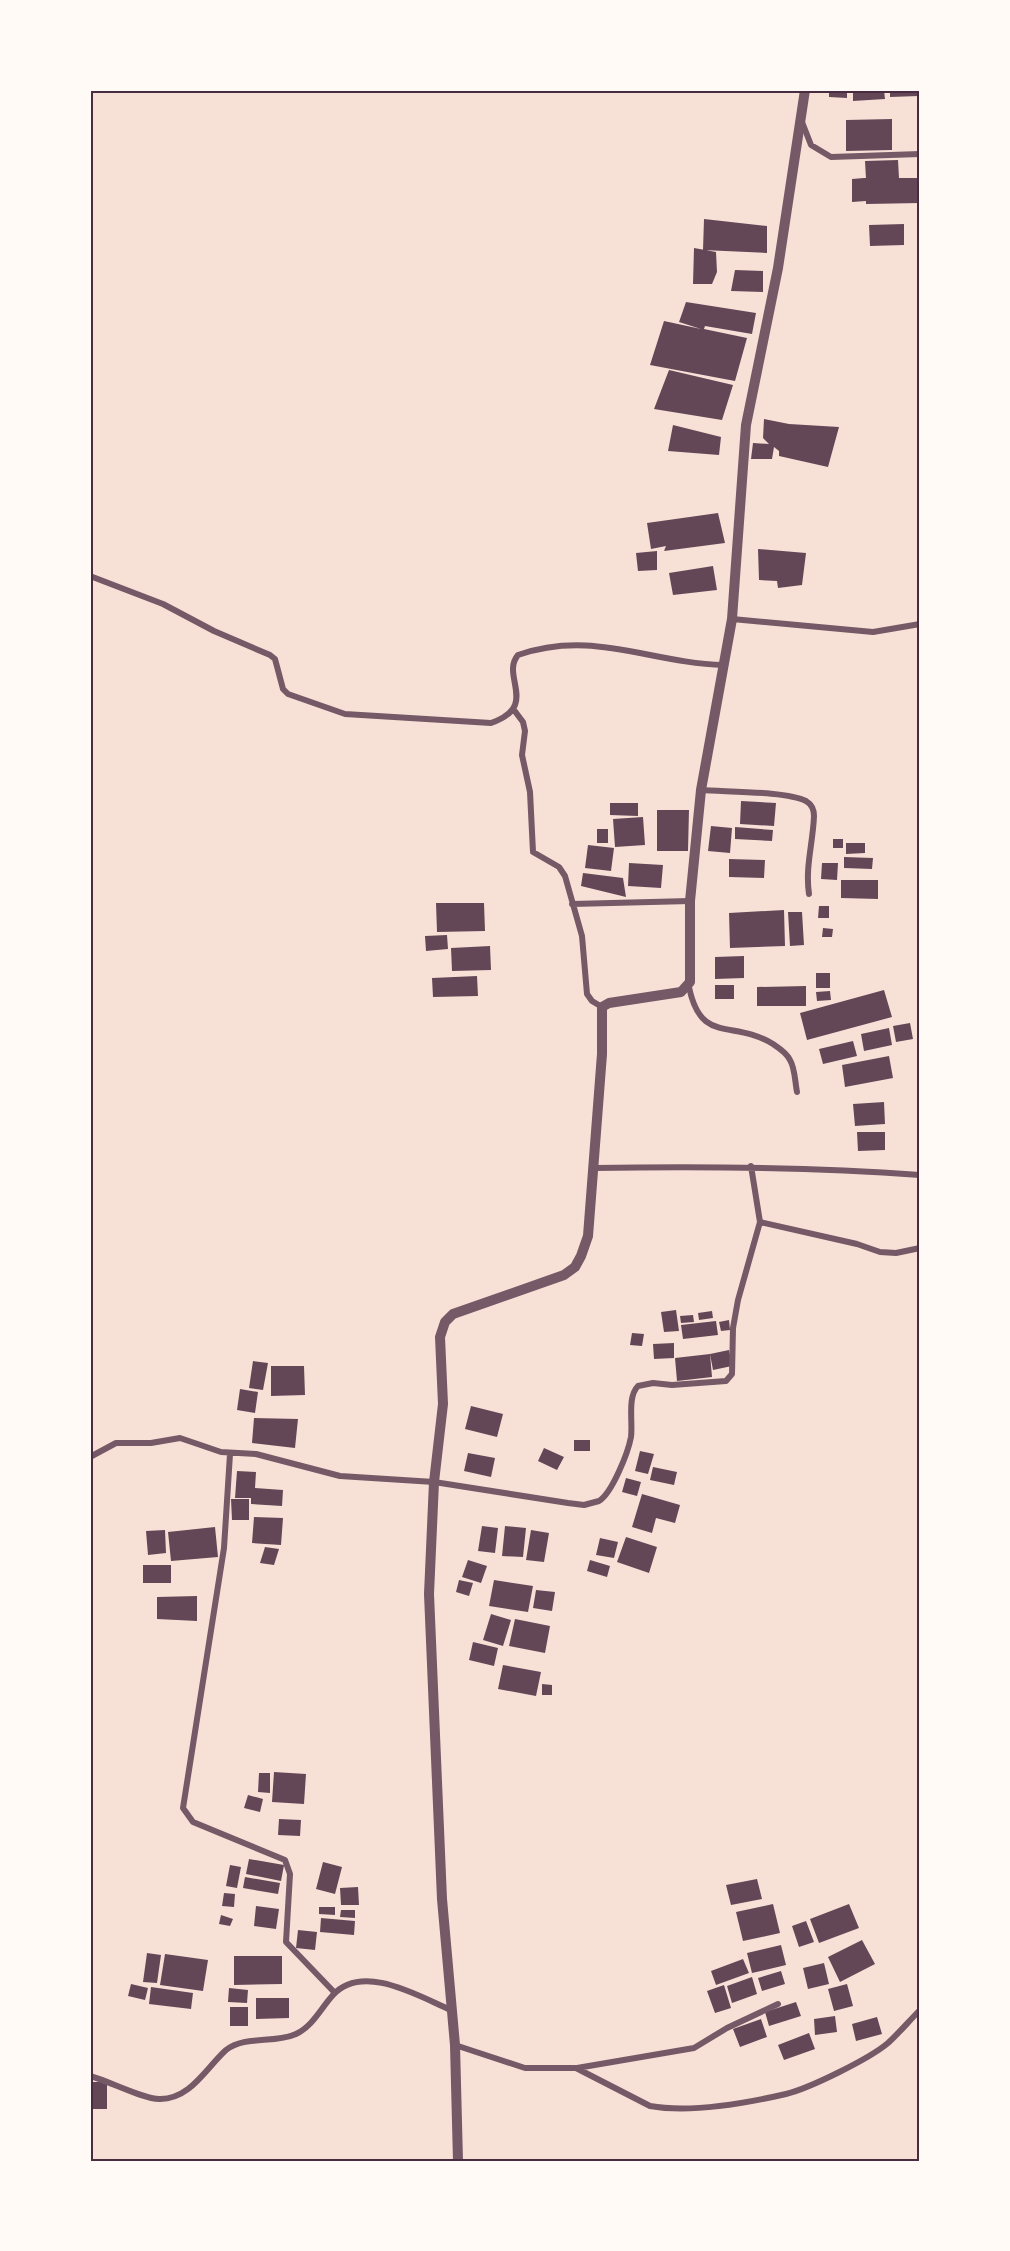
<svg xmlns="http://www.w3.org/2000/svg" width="1010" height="2251" font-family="Commissioner,sans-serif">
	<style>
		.building { fill: #644757 }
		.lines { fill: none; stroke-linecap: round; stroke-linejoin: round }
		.minor { stroke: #755966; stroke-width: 6 }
		.tertiary { stroke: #755966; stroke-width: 10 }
		.neatline { fill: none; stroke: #4a2c40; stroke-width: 2 }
	</style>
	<rect width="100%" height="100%" fill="#f7e1d7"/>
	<path class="building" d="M829,90H847V98L829,97Z
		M853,90H884L885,99L853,101Z
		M890,90H919V96L890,97Z
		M892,119V150L846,151V120Z
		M898,160L899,178L866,179L865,161Z
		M864,178H920V203L866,204V201L852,202V179Z
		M704,219L767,226V253L703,250Z
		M904,224V245L870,246L869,225Z
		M694,248L716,252L717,272L712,284H693Z
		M735,270L763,271V292L731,291Z
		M686,302L756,313L752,334L705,326L704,329L747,338L735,381L650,365L664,321L701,329L679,322Z
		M669,370L733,385L722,420L654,409Z
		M764,419L789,424L839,427L828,467L779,456V451L774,447L772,459H751L753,443L769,444L763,438Z
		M673,425L721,437L719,455L668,451Z
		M718,513L725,543L664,551L666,546L651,549L647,523Z
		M758,549L806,553L802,585L778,588L777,581L759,580Z
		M657,551V570L638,571L636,553Z
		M713,566L717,590L673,595L669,573Z
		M741,801L776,803L774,826L740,824Z
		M610,803H638V816L610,815Z
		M657,810H689L688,851H657Z
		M643,817L645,845L615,847L613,819Z
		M711,826L732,828L730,853L708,851Z
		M735,827L773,830L772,841L735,839Z
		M597,829H608V843H597Z
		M833,839H843V848H833Z
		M846,843H865V853L846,854Z
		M588,845L614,848L611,871L585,868Z
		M844,857L873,858L872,869L844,868Z
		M729,859L765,860L764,878L729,877Z
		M629,863L663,865L661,888L628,886Z
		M822,863H838L837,880L821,879Z
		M583,873L623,878L626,897L581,886Z
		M841,880H878V899L841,898Z
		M436,903H484L485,931L437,932Z
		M819,906H829V918H818Z
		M784,910L785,946L730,948L729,913Z
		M788,912H802L804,945L790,946Z
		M823,928L833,929L832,937H822Z
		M447,935L448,949L426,951L425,936Z
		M490,946L491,970L452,971L451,948Z
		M744,956V978L715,979V957Z
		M816,973H830V988H816Z
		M477,976L478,996L433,997L432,978Z
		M715,985H734V999H715Z
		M806,986V1006H757V987Z
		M884,990L892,1017L807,1040L800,1013Z
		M830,991L831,1000L817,1001L816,992Z
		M910,1023L913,1039L896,1042L893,1026Z
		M889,1028L892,1045L864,1051L861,1034Z
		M853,1041L857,1056L823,1064L819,1049Z
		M889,1056L893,1078L845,1087L842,1065Z
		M884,1102L885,1124L855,1126L853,1104Z
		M857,1132H885V1150L858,1151Z
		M676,1310L679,1331L664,1332L661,1312Z
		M712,1311L713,1318L699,1320L698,1313Z
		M693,1315L694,1322L681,1323L680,1316Z
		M729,1320L730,1330L721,1331L719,1322Z
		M716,1321L718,1335L683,1339L681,1325Z
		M632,1333L644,1334L642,1346L630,1345Z
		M674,1343V1358L654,1359L653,1344Z
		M729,1350L732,1366L713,1370L710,1354Z
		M710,1354L712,1377L677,1381L675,1358Z
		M253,1361L268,1363L263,1390L249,1388Z
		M271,1366H304L305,1395L271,1396Z
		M240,1389L258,1392L255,1413L237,1410Z
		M471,1406L503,1414L497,1437L465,1429Z
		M254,1418L298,1419L295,1448L252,1443Z
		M574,1440H590V1451H574Z
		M544,1448L564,1457L557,1470L538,1461Z
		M640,1451L654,1454L648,1474L635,1471Z
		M468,1453L495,1458L491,1477L464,1471Z
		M653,1467L677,1472L674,1485L650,1480Z
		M237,1471L256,1472L255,1488L283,1490L282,1506L251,1504V1498H235Z
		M626,1478L641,1482L637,1496L622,1492Z
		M642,1494L680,1505L675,1523L656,1518L652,1533L632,1527Z
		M231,1499H249V1520H232Z
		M254,1517L283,1518L281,1545L252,1543Z
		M482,1526L498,1528L495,1553L478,1551Z
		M505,1526L526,1528L523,1557L502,1556Z
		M215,1527L218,1557L171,1561L168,1532Z
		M165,1530L166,1553L148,1555L146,1531Z
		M531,1530L549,1533L544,1562L526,1560Z
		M626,1537L657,1547L649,1573L617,1562Z
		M600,1538L618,1542L614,1558L596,1555Z
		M265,1547L279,1549L274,1565L260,1563Z
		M468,1560L487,1566L481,1583L462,1577Z
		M590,1560L610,1566L607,1577L587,1571Z
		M143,1565H171V1583H143Z
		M459,1580L473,1583L469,1596L456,1592Z
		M494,1580L533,1586L528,1612L489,1606Z
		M536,1590L555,1592L552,1611L533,1608Z
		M197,1596V1621L157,1619V1597Z
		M491,1614L511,1620L503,1646L483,1640Z
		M515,1619L550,1626L545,1653L509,1646Z
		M473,1642L498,1648L494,1666L469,1660Z
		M503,1665L541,1672L536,1696L498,1689Z
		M542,1684L552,1685V1695H542Z
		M274,1772L306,1774L304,1804L272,1802Z
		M259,1773H270V1793L258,1792Z
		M248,1795L263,1799L260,1812L244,1808Z
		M279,1819L301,1820L300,1836L278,1835Z
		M249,1859L284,1865L281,1881L246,1874Z
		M323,1862L342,1867L335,1894L316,1889Z
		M230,1865L241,1867L237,1888L226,1886Z
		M245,1877L280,1883L278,1894L243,1888Z
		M757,1879L762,1899L731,1905L726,1885Z
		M358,1887L359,1905H341L340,1888Z
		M224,1893L235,1894L234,1907L222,1906Z
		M773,1904L780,1933L743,1941L736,1912Z
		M849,1904L859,1928L819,1943L810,1919Z
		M256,1906L279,1909L276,1929L254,1926Z
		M319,1907H335V1915L319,1914Z
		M341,1910H355V1918L340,1917Z
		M221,1915L233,1919L230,1926L219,1924Z
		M321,1918L355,1921L354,1935L320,1932Z
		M806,1921L814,1942L799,1947L792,1926Z
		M298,1930L317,1932L315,1950L296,1948Z
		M862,1940L875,1964L840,1982L828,1957Z
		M781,1945L786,1965L752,1973L747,1953Z
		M147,1953L161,1955L157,1983L143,1982Z
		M165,1954L208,1960L203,1991L160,1985Z
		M234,1956H282V1984L234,1985Z
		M743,1959L749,1973L716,1985L711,1971Z
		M824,1963L829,1984L808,1989L803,1968Z
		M781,1971L785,1984L762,1991L758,1978Z
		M752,1977L757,1994L732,2003L727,1986Z
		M131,1984L148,1988L145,2000L128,1996Z
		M847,1984L853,2006L834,2011L828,1989Z
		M724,1985L731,2008L715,2013L707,1991Z
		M151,1987L193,1993L191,2009L149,2004Z
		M229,1988L248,1990L247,2003L228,2002Z
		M256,1998H289V2018L256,2019Z
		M796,2002L801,2016L769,2026L765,2012Z
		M230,2007H248V2026H230Z
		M835,2016L837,2032L815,2035L814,2019Z
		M877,2017L882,2034L856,2041L852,2024Z
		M761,2019L767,2037L740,2047L733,2029Z
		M809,2033L815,2049L784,2060L778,2045Z
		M90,2082H107V2109H90Z"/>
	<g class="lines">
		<path class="minor" d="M802,122L811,145L831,157L920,154
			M90,576L163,604L214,631L270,655L275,659L283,689L288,694L345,714L491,723C540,706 500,676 518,655C593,629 649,663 724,665
			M732,619L873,632L920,624
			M514,710L523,722L525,731L522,755L530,792L533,852L559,867L565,876L582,936L587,994L592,1001L602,1007
			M701,790C725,792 787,791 806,801C811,804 814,810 814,816C813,843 805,867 809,894
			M572,904L690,901
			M689,987C701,1045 732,1019 773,1044C779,1048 787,1053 790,1060C795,1068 795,1082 797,1092
			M594,1168C703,1166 811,1167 920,1175
			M760,1222L857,1244L880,1252L896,1253L920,1248
			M230,1454L224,1548L183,1808L193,1822L285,1860L290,1874L286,1942L335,1993
			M90,1457L116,1443H151L180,1438L221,1452L256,1454L340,1476L434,1482L568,1503L584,1505L599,1501C612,1493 628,1453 631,1437C633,1422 627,1397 638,1386L653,1383L672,1385L726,1381L732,1374L733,1328L738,1300L760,1222L751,1166
			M455,2045L525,2068H576L650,2106C689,2113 747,2103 786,2094C810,2088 869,2059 888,2043C899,2033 909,2021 920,2010
			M577,2068L694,2048L727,2028L778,2004
			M90,2076C109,2081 143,2099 159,2099C190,2100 206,2068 226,2050C245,2035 274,2044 296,2034C313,2026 321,2008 333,1995C363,1962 420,1997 451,2010"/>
		<path class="tertiary" d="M458,2161L455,2045L442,1899L429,1594L434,1482L443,1404L440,1337L445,1322L453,1314L564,1275L575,1267L581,1256L588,1236L602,1054V1007L609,1003L681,992L690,982V901L701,790L732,619L746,425L778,268L805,90"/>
	</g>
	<rect width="1010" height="2251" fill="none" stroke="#fffaf5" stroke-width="183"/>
	<rect x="92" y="92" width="826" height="2068" class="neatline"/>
</svg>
